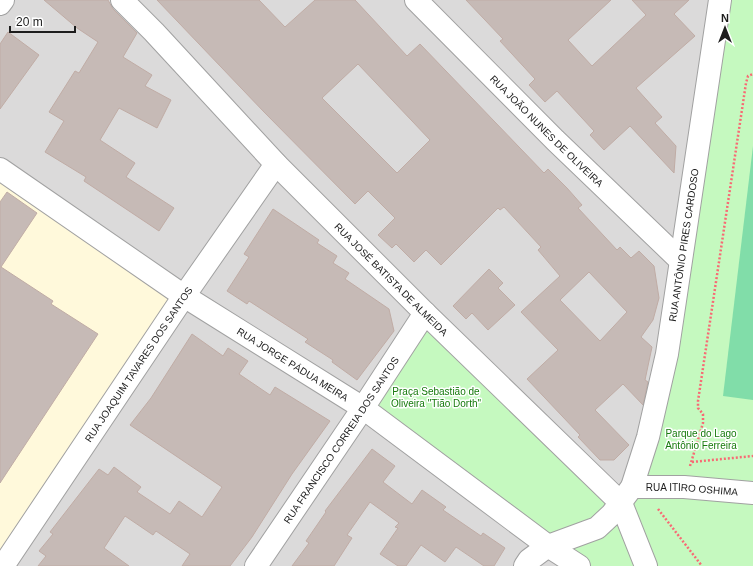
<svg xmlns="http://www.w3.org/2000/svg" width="753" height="566" font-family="Arial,sans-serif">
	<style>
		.residential { fill: #dbdada }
		.education { fill: #fff9db }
		.park { fill: #c5f9bf }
		.pitch { fill: #81dda9 }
		.building { fill: #c6bab6; stroke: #c0aca5; fill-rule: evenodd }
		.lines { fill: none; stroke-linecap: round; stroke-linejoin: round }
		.minor-casing { stroke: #a1a1a1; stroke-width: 24 }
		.path { stroke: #f86a74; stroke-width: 2.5; stroke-dasharray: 2 2; stroke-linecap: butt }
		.minor { stroke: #fff; stroke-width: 22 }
		.labels { text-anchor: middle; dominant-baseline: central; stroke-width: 3; stroke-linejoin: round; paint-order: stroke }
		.street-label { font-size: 10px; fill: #1d1d1d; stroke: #fff }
		.park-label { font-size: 10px; fill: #167a0c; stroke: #fff }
	</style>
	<rect width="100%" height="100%" fill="#eee8e3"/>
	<path class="residential" d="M0,0H715L646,566H0Z"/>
	<path class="education" d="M0,177L184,296L0,560Z"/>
	<path class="park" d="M720,0H753V495L632,487L659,394Z
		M426,319L617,504L598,524L548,541L367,408Z
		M633,489L753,497V566H648L624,502Z
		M620,509L642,566H584L555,547Z"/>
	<path class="pitch" d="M753,146V400L723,396Z"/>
	<path class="building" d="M44,0H108L113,9L137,33L123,57L152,75L145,86L171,100L157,128L119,108L100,140L135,163L126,177L174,208L159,231L84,181L86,177L45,152L64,121L49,112L75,71L79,73L98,42L77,28Z
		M157,0H259L285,27L315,0H355L407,56L420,44L544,173L548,169L567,188L582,205L578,208L617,250L620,247L631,258L639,251L654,266L659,298L653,320L641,337L652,347L645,380L648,382L643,405L623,384L595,410L629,445L614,460H600L578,437L580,435L527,379L558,350L521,312L560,276L538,250L541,247L504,207L500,210L498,208L441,265L426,250L414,262L396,244L392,248L378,235L395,218L368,191L355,204L264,112ZM358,64L430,140L397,173L322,98ZM589,272L627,312L600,341L560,300Z
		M466,0H611L568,40L592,66L646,15L632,0H689L674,14L695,36L636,88L662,117L655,123L676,146L674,173L630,126L604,150L590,135L594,131L557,91L545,102L529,85L535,79L500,41L503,39Z
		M8,32L39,55L0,109V44Z
		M7,192L37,213L1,267L53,301L51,304L98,334L0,483V202Z
		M273,209L319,240L317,243L337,256L333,263L349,273L345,279L389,309L394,331L357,380L332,362L333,360L305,342L308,339L249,301L247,304L227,291L249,257L244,254Z
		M489,269L503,283L498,288L515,305L488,330L472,313L466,319L453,306Z
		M192,334L223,356L228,348L248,361L239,374L270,395L275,387L330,421L292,474L252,537L230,566H182L190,554L156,531L153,535L125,516L104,548L129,566H38L46,556L39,551L53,534L50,532L99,469L108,475L114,467L141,487L137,492L170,514L179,501L202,517L222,487L130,425L151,398Z
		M372,449L395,466L383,482L412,504L422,490L446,507L443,510L481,536L483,533L505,548L494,566H484L456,547L445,562L421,545L406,566H398L380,554L398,528L395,527L399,523L370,502L347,535L352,538L334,566H292L309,543L306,541L326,512L325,511Z"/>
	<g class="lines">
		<defs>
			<g id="minor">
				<path id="s1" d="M122,0L154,32L276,164L425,313L621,503L646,566"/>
				<path id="s2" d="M416,0L555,140L680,260"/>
				<path d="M0,4L3,0"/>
				<path id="s3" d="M0,169L184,296L363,408L548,546L579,566"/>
				<path id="s4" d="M632,487H684L753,493"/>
				<path id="s5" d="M3,566L184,296L276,164"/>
				<path id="s6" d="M256,566L363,408L425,313"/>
				<path id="s7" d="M525,566L529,560L548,546L597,528L612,514L632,487L648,437L667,354L720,0"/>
			</g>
		</defs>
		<use href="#minor" class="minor-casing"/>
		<path class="path" d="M692,462L753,456
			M690,466L703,423V414L698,408V401L746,83L748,76L753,74
			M658,509L702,566"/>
		<use href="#minor" class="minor"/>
	</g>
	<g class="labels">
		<g class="street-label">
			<text stroke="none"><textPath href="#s2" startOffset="185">RUA JOÃO NUNES DE OLIVEIRA</textPath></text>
			<text stroke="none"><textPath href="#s7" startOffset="385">RUA ANTÔNIO PIRES CARDOSO</textPath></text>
			<text stroke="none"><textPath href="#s1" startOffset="388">RUA JOSÉ BATISTA DE ALMEIDA</textPath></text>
			<text stroke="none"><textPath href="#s3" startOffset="352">RUA JORGE PÁDUA MEIRA</textPath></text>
			<text stroke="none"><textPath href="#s5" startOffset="243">RUA JOAQUIM TAVARES DOS SANTOS</textPath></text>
			<text stroke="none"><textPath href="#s6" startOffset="152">RUA FRANCISCO CORREIA DOS SANTOS</textPath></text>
			<text stroke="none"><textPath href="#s4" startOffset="60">RUA ITIRO OSHIMA</textPath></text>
		</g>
		<g class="park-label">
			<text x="436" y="391">Praça Sebastião de<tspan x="436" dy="12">Oliveira "Tião Dorth"</tspan></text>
			<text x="701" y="433">Parque do Lago<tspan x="701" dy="12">Antônio Ferreira</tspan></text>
		</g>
	</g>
	<g transform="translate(725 28)" stroke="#ffffff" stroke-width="3" paint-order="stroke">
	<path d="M0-3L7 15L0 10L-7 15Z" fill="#1d1d1d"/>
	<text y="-6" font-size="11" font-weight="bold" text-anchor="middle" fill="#1d1d1d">N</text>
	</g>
	<path d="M10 26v6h65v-6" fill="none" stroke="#1d1d1d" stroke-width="2"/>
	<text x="16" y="26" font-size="12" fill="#1d1d1d" stroke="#ffffff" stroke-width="3" paint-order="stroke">20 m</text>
</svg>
